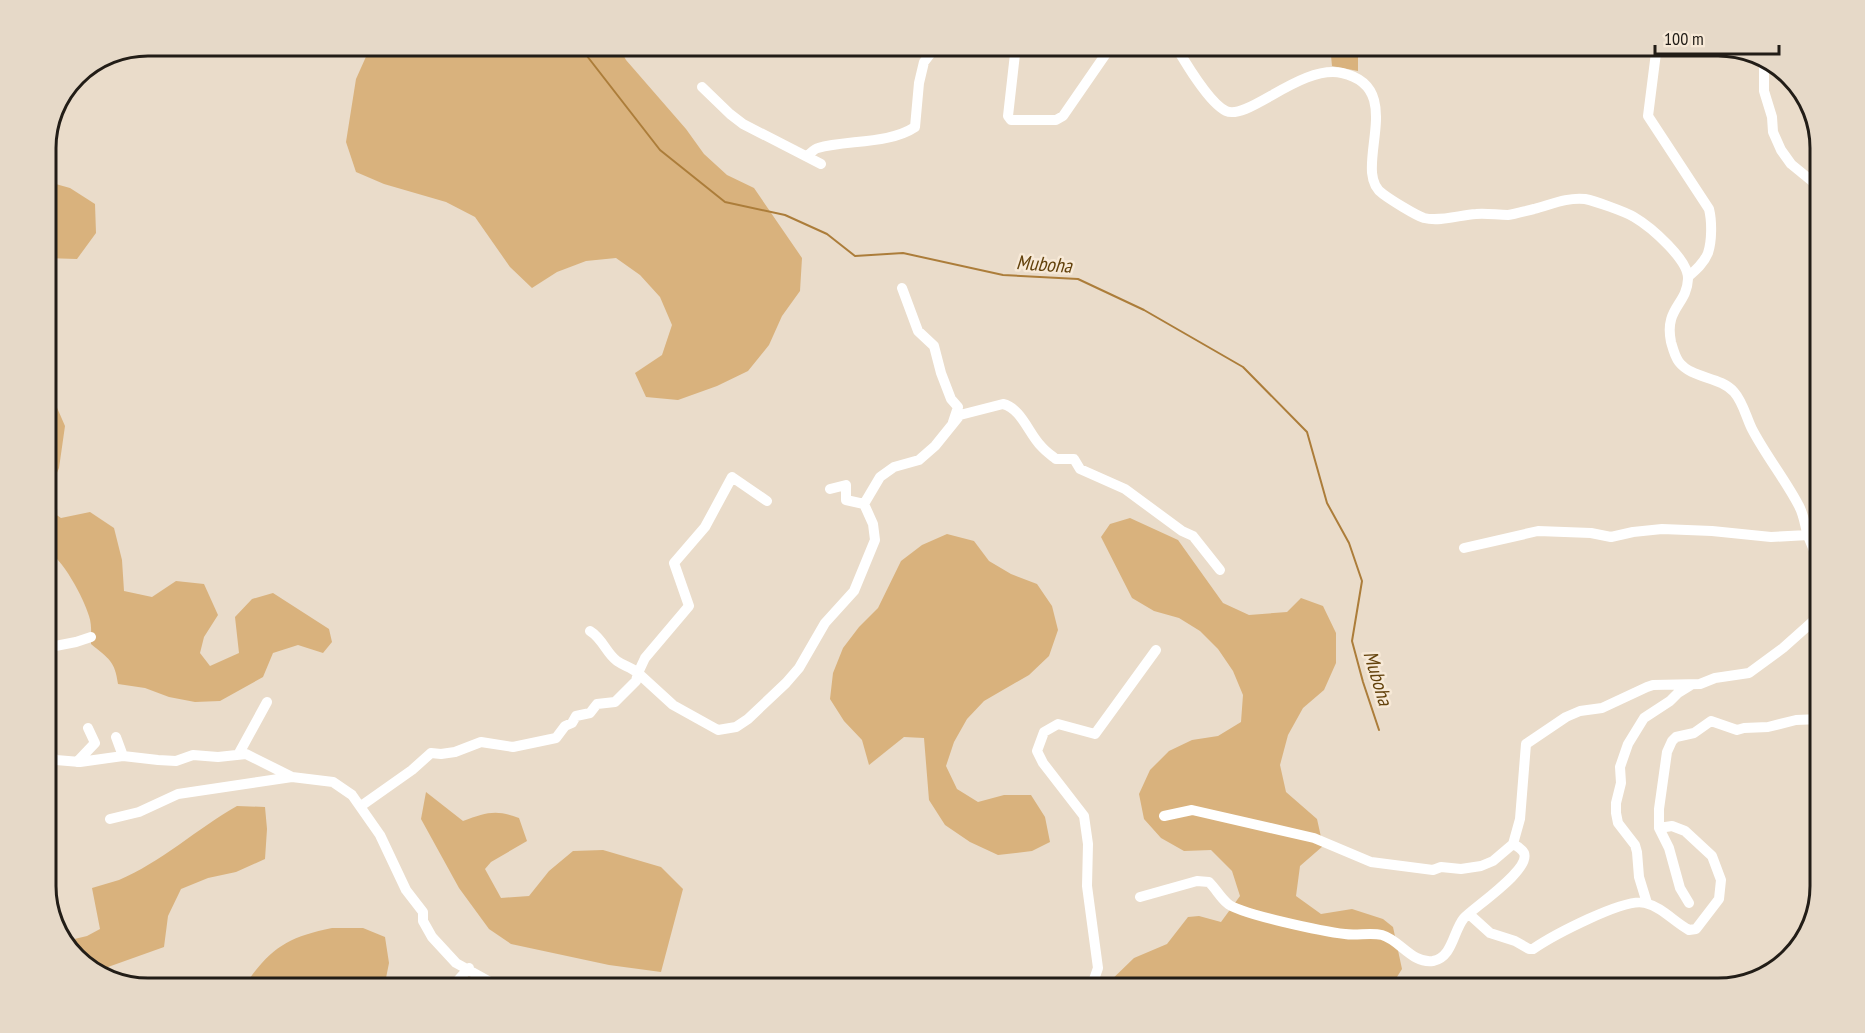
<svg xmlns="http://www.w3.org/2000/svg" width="1865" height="1033" font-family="'PT Sans Narrow',sans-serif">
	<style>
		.green { fill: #d9b27d }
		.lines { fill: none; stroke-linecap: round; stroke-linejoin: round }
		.stream { stroke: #ac7d3a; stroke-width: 2 }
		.minor { stroke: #fff; stroke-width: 10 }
		.labels { text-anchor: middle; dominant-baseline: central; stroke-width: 5; stroke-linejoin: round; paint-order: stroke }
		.water-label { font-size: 20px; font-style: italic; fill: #63420c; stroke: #f7e9d7 }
		.rim { fill: none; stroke: #221d17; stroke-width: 3 }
	</style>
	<rect width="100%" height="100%" fill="#eadcca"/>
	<path class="green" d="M376,45H618L626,60L686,129L704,154L727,175L754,188L802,258L800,291L782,316L769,345L748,371L717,386L678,400L646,397L635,373L662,355L672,325L660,297L640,275L616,258L586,261L557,272L532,288L510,267L475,217L446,202L384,184L356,172L346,142L356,79L369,50Z
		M1330,45H1363L1358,54V71L1332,66Z
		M45,181L70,188L95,204L96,233L77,259L45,258Z
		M45,380L65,426L59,468L45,501Z
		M45,507L61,518L90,512L114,528L122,560L124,591L152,597L176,581L204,584L218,615L204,637L200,653L210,666L239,653L235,617L252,599L273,593L329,629L332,642L323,653L298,645L273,653L263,677L220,701L195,702L169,697L145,688L118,684C115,661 109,659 91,644C91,635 92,625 89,616C84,599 62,556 45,550Z
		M1130,518L1178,540L1223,603L1249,615L1287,612L1301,598L1323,606L1336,633V663L1324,690L1303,708L1288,735L1280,765L1286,792L1317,819L1323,846L1300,866L1296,896L1321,914L1352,909L1383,919L1393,927L1402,969L1390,988H1103L1134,958L1167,944L1188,917L1199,916L1221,922L1240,896L1232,871L1211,850L1184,851L1161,838L1144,819L1139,794L1150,770L1169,751L1192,740L1218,736L1241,722L1243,695L1233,671L1218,649L1200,631L1179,618L1154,611L1132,598L1101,537L1110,524Z
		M947,534L974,541L989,561L1011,574L1037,584L1052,606L1058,630L1049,656L1029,675L984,701L967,719L954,742L946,766L957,789L978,802L1004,795H1031L1045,817L1050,842L1032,851L998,855L970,842L945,825L929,800L924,738L904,737L869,765L862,740L844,721L830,699L833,673L843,648L859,627L878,608L901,561L922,545Z
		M426,792L463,821C486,813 495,809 519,818L527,841L491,862L485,869L501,898L529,896L549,871L573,851L603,850L661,867L683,889L661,972L609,965L511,944L489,929L459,888L421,819Z
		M237,806L265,807L267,829L265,859L236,872L208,878L181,889L168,916L164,947L94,972L62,942L87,936L100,929L92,888C101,885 110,883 119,880C160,863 198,828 237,806Z
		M332,928H363L385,937L389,963L384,988H243C269,949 287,937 332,928Z"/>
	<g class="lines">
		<path class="stream" d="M573,45L587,56L660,150L725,202L785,215L827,234L855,256L903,253L1003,275L1078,279L1144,310L1243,367L1307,432L1327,503L1349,543L1362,581L1352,641L1363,682L1379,730"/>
		<path class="minor" d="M1016,45L1008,116L1011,120H1056L1063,116L1112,45
			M1175,45C1185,62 1209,103 1226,111C1248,121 1301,64 1342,73C1410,88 1349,172 1383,194C1391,200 1415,215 1424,218C1440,222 1460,215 1476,214C1487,213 1497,215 1508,215C1516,214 1525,211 1534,209C1550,205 1567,197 1585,199C1595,201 1626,212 1634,217C1651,227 1689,260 1688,279C1687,305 1664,308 1671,342C1673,349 1675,357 1679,362C1692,379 1720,376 1734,392C1743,402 1746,417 1752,429C1766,456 1785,479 1799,506C1804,515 1805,526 1808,536C1812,546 1816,555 1820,565
			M1657,45L1648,116L1709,209C1712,221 1712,241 1708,253C1704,263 1696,270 1689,276
			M1764,57V91L1772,117L1773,132L1781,150L1791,164L1813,182L1820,193
			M702,87L730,114L743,124L821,164
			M807,156C811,153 814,149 818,148C846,140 890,144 915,127L919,83L924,62L937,45
			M902,288L918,331L934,346L941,373L951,399L958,407L953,422
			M864,504L880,477L894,467L919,460L935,446L960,415L1003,404C1021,408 1029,434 1041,446C1045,451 1051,455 1056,459H1074L1080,469L1125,489L1182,531L1193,536L1220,570
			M1464,548L1538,531L1591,533L1611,537L1633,532L1662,529L1712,531L1771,537L1808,535
			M590,631C603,639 606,653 617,661C624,666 631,667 638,673L645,658L689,606L674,563L705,527L732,477L767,501
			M45,648L76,642L91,637
			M45,715L51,756L56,760L80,762L123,756L158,760L176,761L193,755L218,757L246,754L292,777L333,782L352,795L380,835L406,890L423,912V921L432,937L456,963L501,988
			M116,737L123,756
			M238,755L267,702
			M77,762L95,743L88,728
			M361,806L412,770L431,753L441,754L455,752L481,742L513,747L556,738L565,726L572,723L576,716L590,713L597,704L615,702L636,681L638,673L673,705L718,730L736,727L748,719L786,683L799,668L825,623L854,591L875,540L873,524L864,504L846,500V485L830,489
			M1164,816L1192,810L1314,838L1371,862L1433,870L1441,867L1461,869L1481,866L1493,861L1513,844L1520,819L1526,744L1566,717L1580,711L1602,708L1647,687L1653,685L1700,684L1715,678L1749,673L1783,648L1820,615
			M110,819L139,812L178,794L292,777
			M1140,897L1197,881L1209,882C1216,889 1220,897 1227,903C1238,914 1326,932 1345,934C1357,936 1370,932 1382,935C1400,940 1412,964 1433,961C1453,957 1453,931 1464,918C1474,907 1531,870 1524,853C1522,849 1517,846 1513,844
			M1647,903L1639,877L1637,852L1635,845L1618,823L1616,813V803L1621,783L1620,767L1628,744L1644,718L1670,701L1678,693L1691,685
			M1689,903L1680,888L1669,848L1659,828V809L1667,752L1672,741L1676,737L1694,733L1711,721L1737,730L1744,728L1768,727L1796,720L1820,719
			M1469,914L1490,933L1515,941L1529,949H1533C1552,936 1625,897 1645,903C1662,907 1674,922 1689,930L1696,929L1719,899L1721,880L1712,856L1685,831L1672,826L1659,828
			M451,988L469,968
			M1091,988L1098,968L1087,886L1088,844L1084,816L1043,763L1037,751L1044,732L1058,724L1095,734L1156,650"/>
	</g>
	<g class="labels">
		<g class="water-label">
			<text transform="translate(1044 264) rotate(4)">Muboha</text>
			<text transform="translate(1378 678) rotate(73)">Muboha</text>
		</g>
	</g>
	<path d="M0 0H1865V1033H0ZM148 56H1718A92 92 0 0 1 1810 148V886A92 92 0 0 1 1718 978H148A92 92 0 0 1 56 886V148A92 92 0 0 1 148 56Z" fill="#e6d9c8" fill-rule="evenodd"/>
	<path class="rim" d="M148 56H1718A92 92 0 0 1 1810 148V886A92 92 0 0 1 1718 978H148A92 92 0 0 1 56 886V148A92 92 0 0 1 148 56Z"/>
	<path d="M1655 45v9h124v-9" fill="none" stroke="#221d17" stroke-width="3"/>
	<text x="1664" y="45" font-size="18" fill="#221d17" stroke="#f7e9d7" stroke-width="4.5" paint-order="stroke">100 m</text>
</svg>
